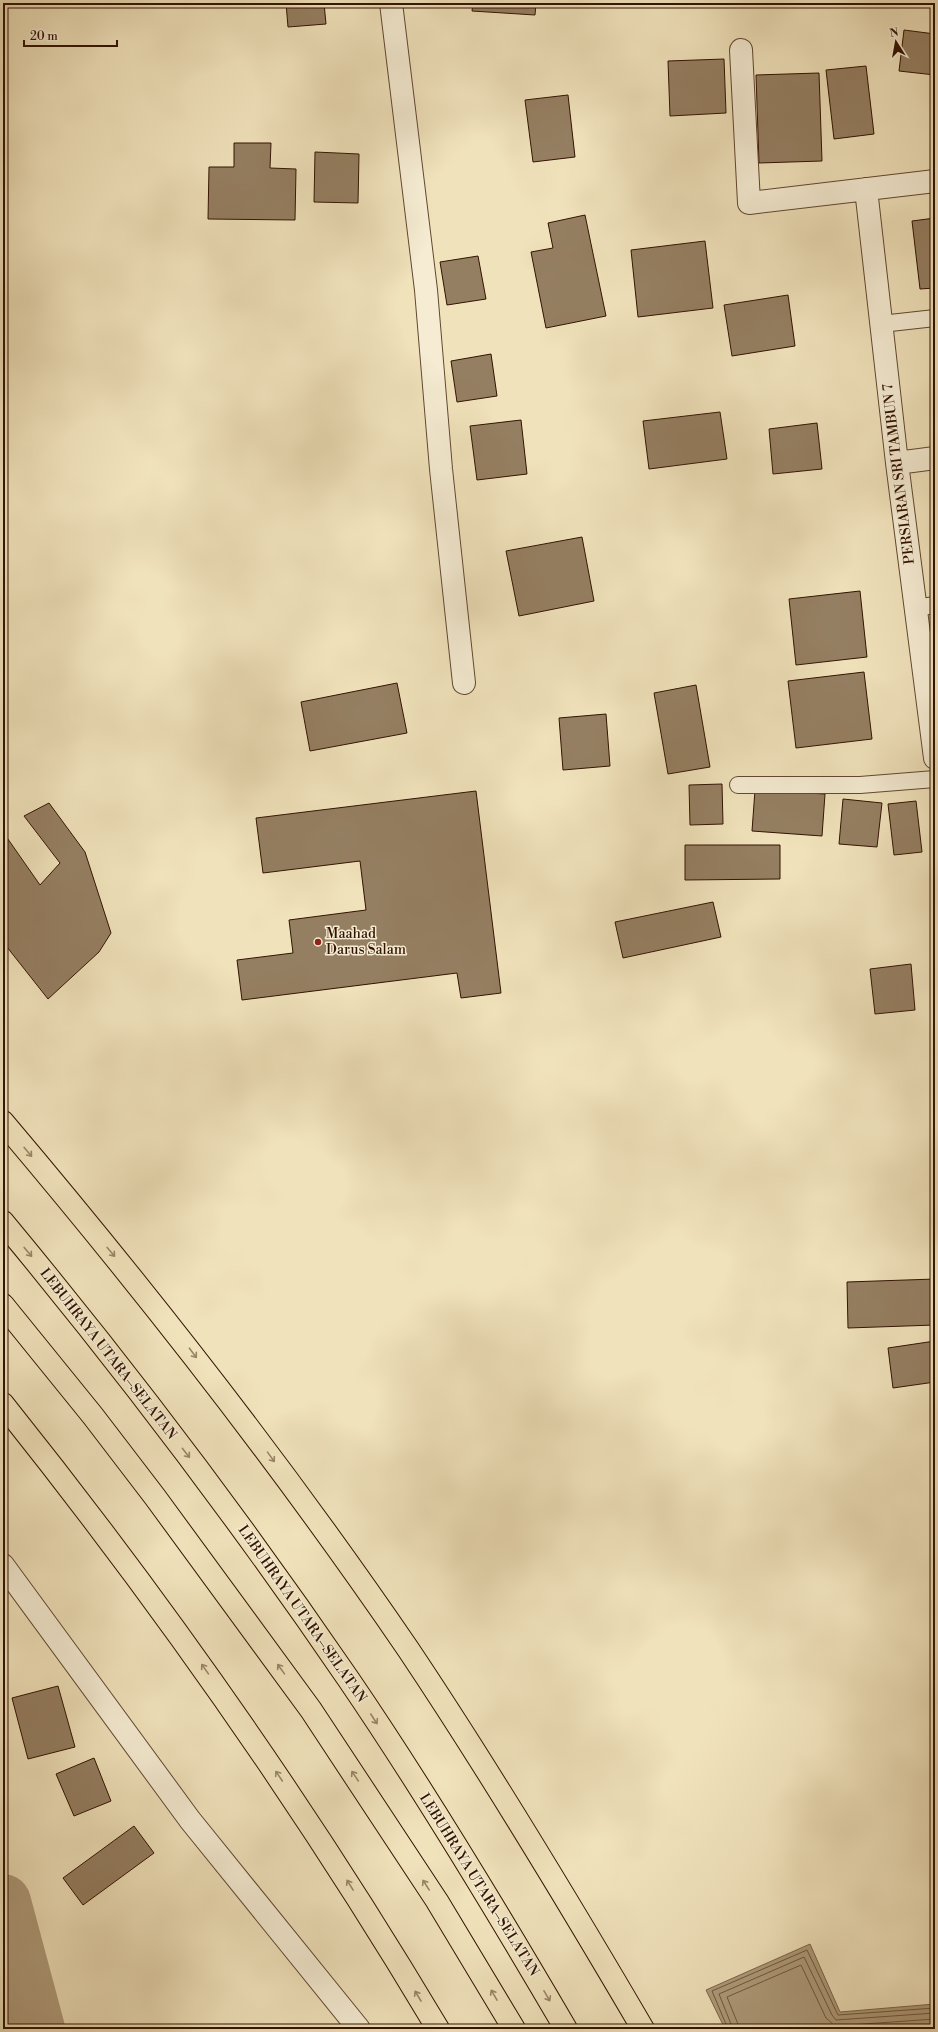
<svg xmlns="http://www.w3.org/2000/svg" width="938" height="2032" font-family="'Libre Bodoni',serif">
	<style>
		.water { fill: #af9c7c; stroke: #7d654b }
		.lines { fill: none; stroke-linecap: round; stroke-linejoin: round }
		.shore { stroke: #70583e; stroke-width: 1 }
		.river { stroke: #af9c7c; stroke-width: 56 }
		.building { fill: #957f62; stroke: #321301 }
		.lane-casing { stroke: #624730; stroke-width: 18 }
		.street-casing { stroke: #624730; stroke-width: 24 }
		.primary-casing { stroke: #321301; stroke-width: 24 }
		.highway-casing { stroke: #321301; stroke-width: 24 }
		.lane { stroke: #f5ecd3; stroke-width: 16 }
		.street { stroke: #f5ecd3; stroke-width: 22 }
		.primary { stroke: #f0e2bb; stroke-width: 22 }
		.highway { stroke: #f0e2bb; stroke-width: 22 }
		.oneway { stroke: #9a8567 }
		.poi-dot { fill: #8f2418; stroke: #f5ecd3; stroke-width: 1.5 }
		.labels { text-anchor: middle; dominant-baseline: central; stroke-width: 3; stroke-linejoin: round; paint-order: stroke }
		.street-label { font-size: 14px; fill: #321301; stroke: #f5ecd3 }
		.poi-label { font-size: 14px; fill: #321301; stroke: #f5ecd3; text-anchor: start }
	</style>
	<rect width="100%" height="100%" fill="#f0e2bb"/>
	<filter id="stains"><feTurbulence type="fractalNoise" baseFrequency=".005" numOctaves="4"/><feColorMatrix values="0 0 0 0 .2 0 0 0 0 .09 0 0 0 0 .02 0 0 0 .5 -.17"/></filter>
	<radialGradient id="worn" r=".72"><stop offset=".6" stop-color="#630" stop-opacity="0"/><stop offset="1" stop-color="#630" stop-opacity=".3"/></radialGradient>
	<path class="water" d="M810,1944L840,2012L935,2004V2029H725L706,1990Z"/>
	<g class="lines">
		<path class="shore" d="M728,2029L712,1991L807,1950L838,2015L935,2008
			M733,2029L719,1994L804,1957L832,2015L836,2020L935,2013
			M740,2029L727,1997L801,1965L826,2018L835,2026L935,2019"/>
		<path class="river" d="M3,1902L37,2029"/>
	</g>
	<path class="building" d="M4,3H56L57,5L4,6Z
		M286,3H324L326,24L288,27Z
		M473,3H536L535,15L472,11Z
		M904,30L935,34V75L899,71Z
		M724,59L726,113L670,116L668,61Z
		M866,66L874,134L834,139L826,70Z
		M819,73L822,161L759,163L756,75Z
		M568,95L575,157L533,162L525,100Z
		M234,143H271L270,168L296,169L295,220L208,219L209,167H234Z
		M315,152L359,154L358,203L314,202Z
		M585,215L606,316L546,328L531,252L553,248L548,223Z
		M935,218V288L920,289L912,221Z
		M705,241L713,308L638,317L631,250Z
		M478,256L486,299L447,305L440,262Z
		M788,295L795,346L732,356L724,305Z
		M933,340H935V360Z
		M491,354L497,396L457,402L451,361Z
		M720,412L727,459L649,469L643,421Z
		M521,420L527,474L477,480L470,426Z
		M817,423L822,469L773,474L769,429Z
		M582,537L594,601L519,616L506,551Z
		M860,591L867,657L796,665L789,599Z
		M864,672L872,739L796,748L788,681Z
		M397,683L407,733L310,751L301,702Z
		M696,685L710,767L668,774L654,693Z
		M606,714L610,766L563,770L559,718Z
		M722,784L723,824L690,825L689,785Z
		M755,790L825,794L822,836L752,831Z
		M476,791L501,993L461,998L457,973L242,1000L237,960L293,953L289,920L366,910L360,861L263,873L256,818Z
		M843,799L882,803L877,847L839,844Z
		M916,801L922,852L894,855L888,804Z
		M49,803L85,852L111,933L99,952L48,999L3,942V832L40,885L60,863L24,816Z
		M685,845H780V879L685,880Z
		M713,902L721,937L623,958L615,922Z
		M911,964L915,1010L875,1014L870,969Z
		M935,1279V1325L848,1328L847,1282Z
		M935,1341V1382L893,1388L888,1348Z
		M58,1686L75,1747L28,1759L12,1698Z
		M94,1758L111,1801L74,1816L56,1774Z
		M134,1826L154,1853L83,1905L63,1878Z"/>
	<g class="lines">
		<defs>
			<path id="lane" d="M881,324L935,318
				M915,608L935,605
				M738,785H860L935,779"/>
			<path id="street" d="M391,3L426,290L441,469L464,683
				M741,50L749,203L935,181
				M866,189L897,463L935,758
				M897,463L935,458
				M3,1565L190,1820L359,2029"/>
			<path id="primary" d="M3,1122C146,1291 283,1466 408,1649C491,1773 568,1901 643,2029
				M3,1404C163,1604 307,1809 438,2029"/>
			<path id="highway" d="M3,1222C125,1369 241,1522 349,1680C426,1793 497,1911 566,2029
				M3,1305L93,1416L155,1497L311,1710L437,1901L514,2029"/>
		</defs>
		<use href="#lane" class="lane-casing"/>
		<use href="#street" class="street-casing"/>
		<use href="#primary" class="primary-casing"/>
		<use href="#highway" class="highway-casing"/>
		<use href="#lane" class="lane"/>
		<use href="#street" class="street"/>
		<use href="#primary" class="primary"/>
		<use href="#highway" class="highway"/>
	</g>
	<defs><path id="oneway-shaft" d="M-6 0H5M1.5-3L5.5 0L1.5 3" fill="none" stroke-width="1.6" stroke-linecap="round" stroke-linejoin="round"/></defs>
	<g class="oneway">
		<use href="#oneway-shaft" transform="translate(28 1152) rotate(50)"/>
		<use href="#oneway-shaft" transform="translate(28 1252) rotate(50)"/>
		<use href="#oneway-shaft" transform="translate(111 1252) rotate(50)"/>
		<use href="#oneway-shaft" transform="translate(193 1353) rotate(53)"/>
		<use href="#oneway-shaft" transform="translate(186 1453) rotate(52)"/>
		<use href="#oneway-shaft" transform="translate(271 1457) rotate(54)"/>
		<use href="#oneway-shaft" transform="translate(205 1669) rotate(-125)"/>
		<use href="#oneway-shaft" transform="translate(281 1669) rotate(-126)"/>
		<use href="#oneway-shaft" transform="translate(374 1719) rotate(57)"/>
		<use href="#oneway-shaft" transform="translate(279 1776) rotate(-124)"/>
		<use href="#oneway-shaft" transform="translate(355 1776) rotate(-124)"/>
		<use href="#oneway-shaft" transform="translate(350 1885) rotate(-122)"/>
		<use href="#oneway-shaft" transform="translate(426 1885) rotate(-123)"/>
		<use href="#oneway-shaft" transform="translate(494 1995) rotate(-120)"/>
		<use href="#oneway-shaft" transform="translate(418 1996) rotate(-121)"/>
		<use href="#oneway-shaft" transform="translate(547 1996) rotate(60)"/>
	</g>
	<circle class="poi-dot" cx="318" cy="942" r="4"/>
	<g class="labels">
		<g class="street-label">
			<text transform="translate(899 474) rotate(-97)">PERSIARAN SRI TAMBUN 7</text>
			<text transform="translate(108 1354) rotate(52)">LEBUHRAYA UTARA–SELATAN</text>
			<text transform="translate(302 1614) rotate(55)">LEBUHRAYA UTARA–SELATAN</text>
			<text transform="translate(479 1885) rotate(58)">LEBUHRAYA UTARA–SELATAN</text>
		</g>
		<g class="poi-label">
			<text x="326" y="934">Maahad<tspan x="326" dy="16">Darus Salam</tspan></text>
		</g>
	</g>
	<rect width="938" height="2032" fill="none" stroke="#f0e2bb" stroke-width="16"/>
	<rect x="4" y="4" width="930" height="2024" fill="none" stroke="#321301" stroke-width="2"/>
	<rect x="8" y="8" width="922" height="2016" fill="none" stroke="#321301"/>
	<g transform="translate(896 42) rotate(349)" stroke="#f5ecd3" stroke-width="3" paint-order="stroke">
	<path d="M0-3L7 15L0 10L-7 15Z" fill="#321301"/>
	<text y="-6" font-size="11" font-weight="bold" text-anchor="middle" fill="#321301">N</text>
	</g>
	<path d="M24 40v6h93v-6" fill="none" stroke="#321301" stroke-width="2"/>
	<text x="30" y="40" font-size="12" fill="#321301" stroke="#f5ecd3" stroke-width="3" paint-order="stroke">20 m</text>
	<rect width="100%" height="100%" filter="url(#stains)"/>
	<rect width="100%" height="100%" fill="url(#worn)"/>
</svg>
